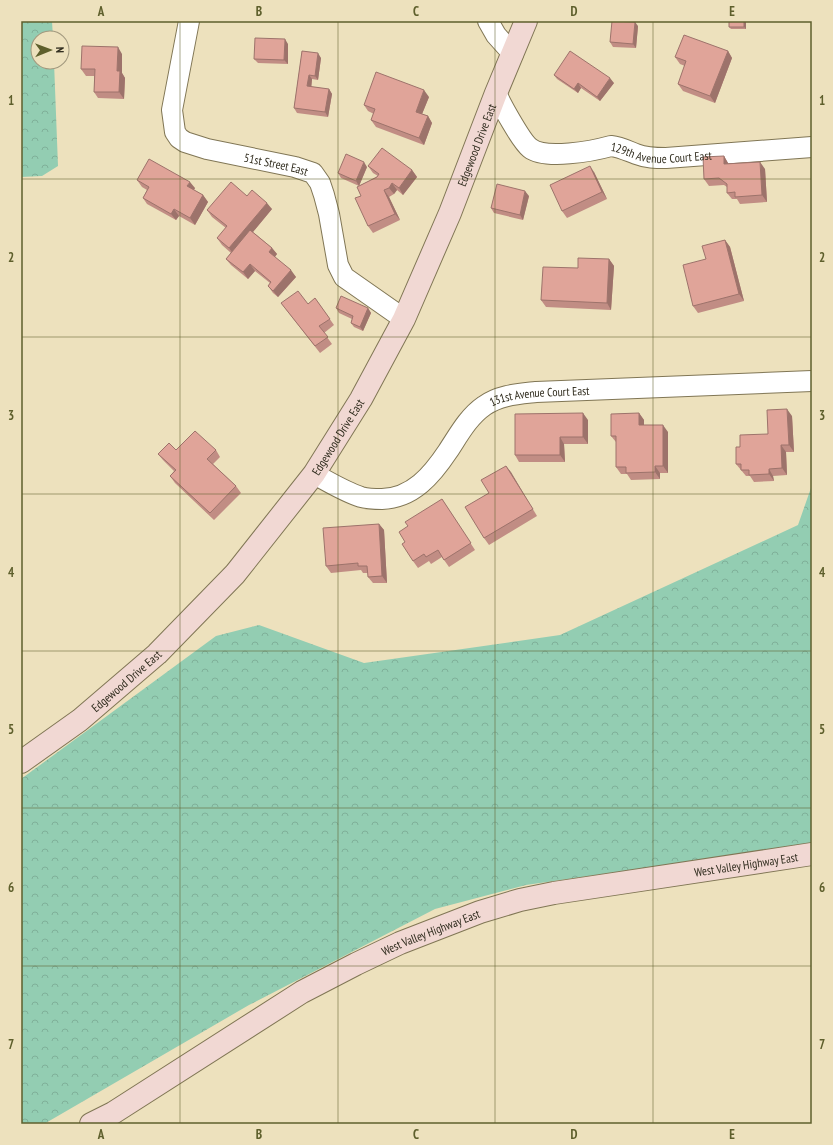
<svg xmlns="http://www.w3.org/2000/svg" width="833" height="1145" font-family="'PT Sans Narrow',sans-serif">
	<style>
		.forest { fill: url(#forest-crowns) }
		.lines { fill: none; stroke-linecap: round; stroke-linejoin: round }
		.street-casing { stroke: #807655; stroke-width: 22 }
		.secondary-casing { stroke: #807655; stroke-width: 24 }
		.street { stroke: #fff; stroke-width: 20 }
		.secondary { stroke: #f1d8d3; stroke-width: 22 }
		.wall { fill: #c18d84 }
		.shaded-wall { fill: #9d736b }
		.building { fill: #e0a499; stroke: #9d736b }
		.grid { fill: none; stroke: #5e5f2c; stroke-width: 1; stroke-opacity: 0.55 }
		.labels { text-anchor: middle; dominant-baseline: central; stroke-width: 3.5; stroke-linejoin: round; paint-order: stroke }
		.street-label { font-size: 12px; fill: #312d1f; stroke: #ede1bd }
		.neatline { fill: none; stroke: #5e5f2c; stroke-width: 1.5 }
		.grid-label { font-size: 13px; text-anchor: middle; font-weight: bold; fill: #5e5f2c }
	</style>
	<defs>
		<pattern id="forest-crowns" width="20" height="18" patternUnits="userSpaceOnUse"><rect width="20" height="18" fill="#93cdb2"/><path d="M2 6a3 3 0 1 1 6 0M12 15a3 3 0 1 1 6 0" fill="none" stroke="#7fb099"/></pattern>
	</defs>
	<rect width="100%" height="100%" fill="#ede1bd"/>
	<path class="forest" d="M21,21H52L53,38H38V62H54L58,166L42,176L21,177Z
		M812,485V844L526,885L435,909L249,1005L44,1124H21V779L216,636L259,625L364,663L560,635L798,525Z"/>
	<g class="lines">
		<defs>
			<g id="street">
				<path id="s1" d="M189,21L172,110L175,132L179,138L185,142L207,149L295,167L313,173L320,183L324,195L329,214L338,265L344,277L404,319"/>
				<path d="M488,21L496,35L513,54"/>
				<path id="s2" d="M496,93C501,104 521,141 530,148C545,160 593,151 611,146C620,147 628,151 636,154C646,158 656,158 666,158L812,147"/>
				<path id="s3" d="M314,474C329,482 345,492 361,497C368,499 375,499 382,499C413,498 432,475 448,451C458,436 468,417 484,406C499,395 518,394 536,392L812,381"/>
			</g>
			<g id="secondary">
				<path id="s4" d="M21,762L80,720L157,654L235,574L314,474L361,399L404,319L450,213L496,93L526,21"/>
				<path id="s5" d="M91,1124L113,1113L302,992L356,964L400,943L480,912L520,900L554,893L812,854"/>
			</g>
		</defs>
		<use href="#street" class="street-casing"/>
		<use href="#secondary" class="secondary-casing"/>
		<use href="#street" class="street"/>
		<use href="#secondary" class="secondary"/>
	</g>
	<path class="wall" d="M729,21H746V29H731L729,27Z
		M638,26L636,48L613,47L610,42Z
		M288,44V64L258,63L254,59Z
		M302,51L321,58L318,80L312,79L311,87L329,89L332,94L328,117L297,113L294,108Z
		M728,51L732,58L715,103L683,91L678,84L685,66L680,64L675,57Z
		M122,54V73L125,78L124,99L98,98L94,92V76H86L81,69Z
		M554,75L614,83L600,101L581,88L578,93L557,79Z
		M429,97L422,114L428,116L432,123L424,145L376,127L371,120L374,114L368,111L364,105Z
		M724,156L728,163V164L765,169L767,202L740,204L737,199H732L727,193V187L724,185L709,186L704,179Z
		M368,166L412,170L417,177L403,195L397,190L394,194L389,197L400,220L373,233L368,226L359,186L341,178L338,173L367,167L359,186L378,176L373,173Z
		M594,172L607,199L567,218L562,211Z
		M137,180L195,188L194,190L203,195L208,202L195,225L179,216L176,220L147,204L143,198L147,190L142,187Z
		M247,196L272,209L253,232L272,248L277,254L275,257L296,277L278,297L273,293L268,286L270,283L255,271L248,279L231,265L226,259L231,253L222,245L217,238L226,228L212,217L207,210Z
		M529,196L523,220L494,213L491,208Z
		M725,240L730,247L744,301L698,313L693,306L706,259Z
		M609,259L614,266L611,310L546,307L541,300L578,268Z
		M315,298L334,325L324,333L332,344L320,353L281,303L308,304Z
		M336,308H368L371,313L363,331L354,327L351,323L352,319L339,313Z
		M639,413L644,420V425L668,432V473H660V479L631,480L627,474H621L616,467V442L611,436Z
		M792,416L794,452H786L787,475L773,476L774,481L754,482L750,476H746L736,464L740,447L768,434Z
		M588,420V444H564L565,462H519L515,455Z
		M176,450H216L220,457L213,464L236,486L241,493L214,520L175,483L170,476L174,471L163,460L158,454Z
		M506,466L537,516L489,545L484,538L489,493Z
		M442,499L475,550L449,567L442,557L431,564L429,561L418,568L413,561L405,542L408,526Z
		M379,524L384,530L387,583H373L368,577V573H363L361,570L331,573L326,566Z"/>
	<path class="shaded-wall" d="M744,21H746V29L744,27Z
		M635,22L638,26L636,48L633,44Z
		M285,39L288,44V64L284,60Z
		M118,47L122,54V73L125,78L124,99L119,92L117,71Z
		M728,51L732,58L715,103L710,96Z
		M318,53L321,58L318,80L315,76Z
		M309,75L312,79L311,91L307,86Z
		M610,78L614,83L600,101L597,97Z
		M578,83L581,88L578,93L574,89Z
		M329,89L332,94L328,117L325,112Z
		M424,90L429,97L420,119L416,112Z
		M428,116L432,123L424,145L419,138Z
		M724,156L728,163L729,171L724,164Z
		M364,162L367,167L359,186L356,181Z
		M760,162L765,169L767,202L762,195Z
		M590,166L594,172L607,199L602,192Z
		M412,170L417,177L403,195L399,188Z
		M190,182L195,188L192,193L187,186Z
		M392,183L397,190L394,194L389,188Z
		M384,190L389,197L400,220L395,214Z
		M525,191L529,196L523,220L520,215Z
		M203,195L208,202L195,225L190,218Z
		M267,203L272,209L234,255L229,248Z
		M174,209L179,216L176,220L171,214Z
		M725,240L730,247L744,301L739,294Z
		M272,248L277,254L273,259L269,252Z
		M609,259L614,266L611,310L607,303Z
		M250,264L255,271L248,279L243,272Z
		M291,270L296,277L278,297L273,291Z
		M368,308L371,313L363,331L360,327Z
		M787,409L792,416L794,452L789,445Z
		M583,413L588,420V444L583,437Z
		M639,413L644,420V432L639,425Z
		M663,425L668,432V473L663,466Z
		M560,437L564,444L565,462L560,455Z
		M781,445L786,452L787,475L782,468Z
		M506,466L511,472L537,516L533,509Z
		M655,466L660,473V479L655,472Z
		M769,469L773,476L774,481L769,474Z
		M379,524L384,530L387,583L382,576Z"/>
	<path class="building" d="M612,21L635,22L633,44L610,42Z
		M729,21H744V27H729Z
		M684,35L728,51L710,96L678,84L686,61L675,57Z
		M255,38L285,39L284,60L254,59Z
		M82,46L118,47L117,71H120L119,92H94L95,69H81Z
		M302,51L318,53L315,76L309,75L307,86L329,89L325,112L294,108Z
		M570,51L610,78L597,97L578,83L574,89L554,75Z
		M376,72L424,90L416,112L428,116L419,138L371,120L375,109L364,105Z
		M382,148L412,170L399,188L392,183L389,188L384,190L395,214L368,226L355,198L361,196L357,187L377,177L379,174L368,166Z
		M346,154L364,162L356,181L338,173Z
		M724,156V164L760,162L762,195L735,197V192L727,193V184L719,178L704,179L703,157Z
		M149,159L190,182L187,186L203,195L190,218L174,209L171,214L143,198L149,187L137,180Z
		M590,166L602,192L562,211L550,185Z
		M231,182L247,196L252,190L267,203L229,248L217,238L227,226L207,210Z
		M497,184L525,191L520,215L491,208Z
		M250,230L272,248L269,252L291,270L273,291L268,286L271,282L250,264L243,272L226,259Z
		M725,240L739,294L693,306L683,265L706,259L702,246Z
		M578,258L609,259L607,303L541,300L543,267L578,268Z
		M298,291L308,304L315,298L330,319L319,326L328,337L315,346L281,303Z
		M341,296L368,308L360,327L351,323L353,316L336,308Z
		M787,409L789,445H781L782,468L769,469V474L749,475V470H741V464H736V447H740V435L768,434L767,410Z
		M583,413V437H560V455H515V414Z
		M639,413V425H663V466H655V472L626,473V467H616V436H611V414Z
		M195,431L216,450L207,459L236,486L210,513L170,476L176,470L158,454L169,443L176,450Z
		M506,466L533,509L484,538L465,507L489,493L481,480Z
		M442,499L471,543L444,560L438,550L426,557L424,554L413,561L402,544L405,542L399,532L408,526L405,522Z
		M379,524L382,576L368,577L367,566H358V563L326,566L323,528Z"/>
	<path class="grid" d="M180,21V1124M338,21V1124M495,21V1124M653,21V1124M21,179H812M21,337H812M21,494H812M21,651H812M21,808H812M21,966H812"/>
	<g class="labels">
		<g class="street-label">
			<text stroke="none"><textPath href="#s4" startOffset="781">Edgewood Drive East</textPath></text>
			<text stroke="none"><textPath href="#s2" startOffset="199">129th Avenue Court East</textPath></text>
			<text stroke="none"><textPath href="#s1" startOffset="221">51st Street East</textPath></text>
			<text stroke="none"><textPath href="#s3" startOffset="274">131st Avenue Court East</textPath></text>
			<text stroke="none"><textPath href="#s4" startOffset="457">Edgewood Drive East</textPath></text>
			<text stroke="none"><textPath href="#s4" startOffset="133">Edgewood Drive East</textPath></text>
			<text stroke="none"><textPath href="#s5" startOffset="715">West Valley Highway East</textPath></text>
			<text stroke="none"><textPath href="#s5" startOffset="391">West Valley Highway East</textPath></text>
		</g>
	</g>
	<rect width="833" height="1145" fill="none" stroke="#ede1bd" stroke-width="44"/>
	<g transform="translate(50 50) rotate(89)"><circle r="19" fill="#ede1bd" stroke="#a2997e"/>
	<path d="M0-3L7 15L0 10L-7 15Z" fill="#5e5f2c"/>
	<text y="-6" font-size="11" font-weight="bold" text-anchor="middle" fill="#312d1f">N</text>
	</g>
	<rect x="22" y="22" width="789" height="1101" class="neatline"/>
	<g class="grid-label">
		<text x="101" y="16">A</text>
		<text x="259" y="16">B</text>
		<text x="416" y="16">C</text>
		<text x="574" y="16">D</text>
		<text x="732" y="16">E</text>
		<text x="11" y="105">1</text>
		<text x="822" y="105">1</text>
		<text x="11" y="262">2</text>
		<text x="822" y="262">2</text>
		<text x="11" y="420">3</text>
		<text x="822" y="420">3</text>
		<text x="11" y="577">4</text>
		<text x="822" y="577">4</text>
		<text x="11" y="734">5</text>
		<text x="822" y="734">5</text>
		<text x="11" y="892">6</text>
		<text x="822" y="892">6</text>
		<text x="11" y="1049">7</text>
		<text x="822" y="1049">7</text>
		<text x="101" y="1139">A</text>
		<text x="259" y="1139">B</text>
		<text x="416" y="1139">C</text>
		<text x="574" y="1139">D</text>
		<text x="732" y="1139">E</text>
	</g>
</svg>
